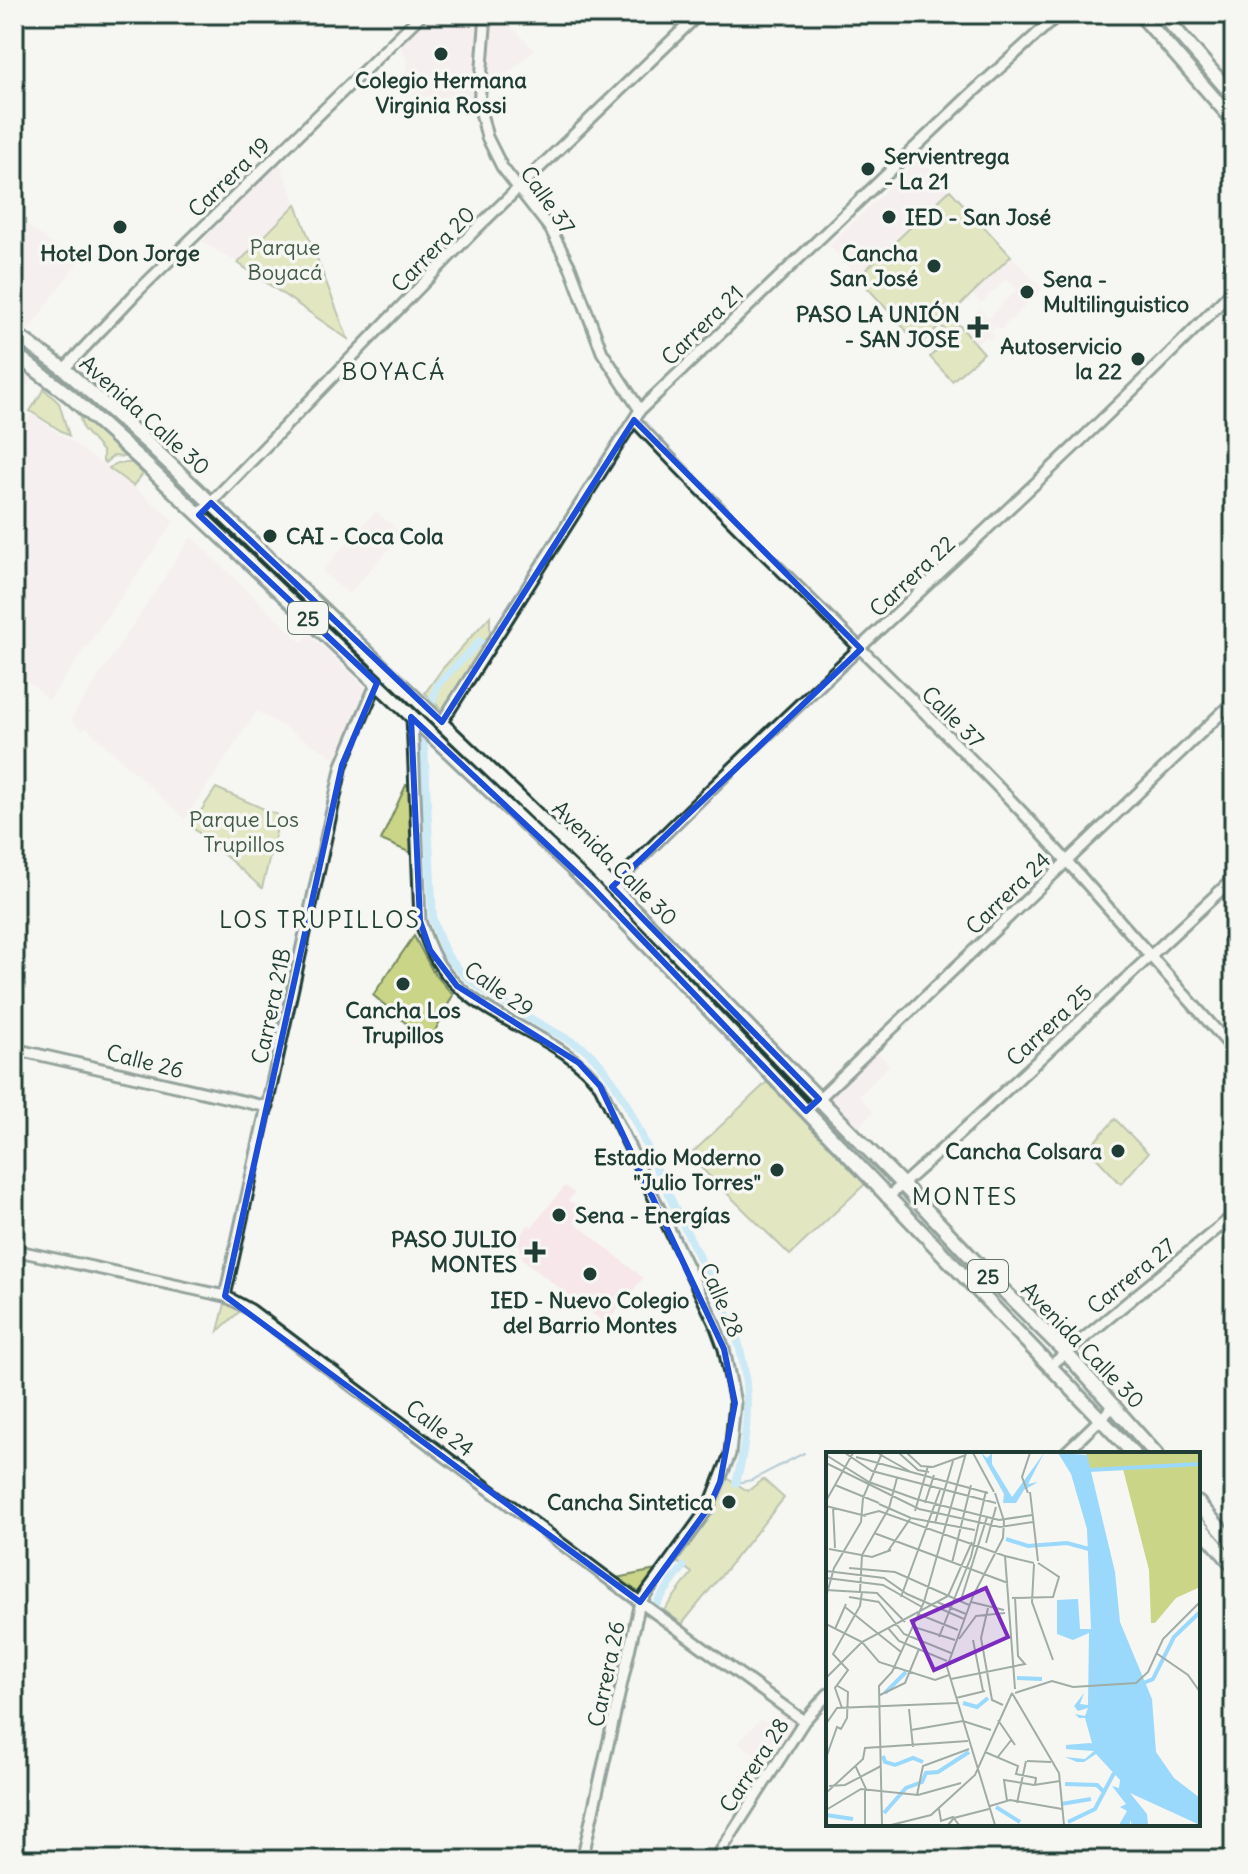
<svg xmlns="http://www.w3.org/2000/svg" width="1248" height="1874" font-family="Delius,sans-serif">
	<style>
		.built { fill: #f7e6ea }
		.green { fill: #cad588; stroke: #74895e; stroke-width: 2 }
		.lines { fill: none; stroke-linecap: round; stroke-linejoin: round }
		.stream { stroke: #699bab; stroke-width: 2 }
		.canal { stroke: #9ad9fb; stroke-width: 8 }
		.tertiary-casing { stroke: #1f3d34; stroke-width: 15 }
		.primary-casing { stroke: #1f3d34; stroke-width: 18 }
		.trunk-casing { stroke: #1f3d34; stroke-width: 18 }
		.tertiary { stroke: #f6f6f2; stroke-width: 9 }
		.primary { stroke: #f6f6f2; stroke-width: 12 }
		.trunk { stroke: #f6f6f2; stroke-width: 12 }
		.marked { fill: none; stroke: #1d4ed8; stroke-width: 6; stroke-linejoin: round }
		.poi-dot { fill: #1f3d34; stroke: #f6f6f2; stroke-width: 3 }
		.labels { text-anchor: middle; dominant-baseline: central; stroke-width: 7; stroke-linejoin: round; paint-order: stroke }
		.shield { fill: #f6f6f2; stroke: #60746d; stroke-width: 2 }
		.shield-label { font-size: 20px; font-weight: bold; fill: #1f3d34 }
		.poi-label { font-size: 22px; font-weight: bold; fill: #1f3d34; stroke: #f6f6f2; text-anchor: end }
		.street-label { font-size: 22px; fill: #1f3d34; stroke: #f6f6f2 }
		.park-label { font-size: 22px; fill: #415b45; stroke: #f6f6f2 }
		.neighbourhood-label { font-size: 24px; letter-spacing: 2px; fill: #1f3d34; stroke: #f6f6f2 }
		.inset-river { fill: none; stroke: #9ad9fb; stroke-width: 4 }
		.inset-road { fill: none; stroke: #a0aca6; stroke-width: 2 }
		.view { fill: #7b2cbf; fill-opacity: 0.15; stroke: #7b2cbf; stroke-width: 4 }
		.inset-edge { fill: none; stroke: #1f3d34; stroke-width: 4 }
	</style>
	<rect width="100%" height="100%" fill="#f6f6f2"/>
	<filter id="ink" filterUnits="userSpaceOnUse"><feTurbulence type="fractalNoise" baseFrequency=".0125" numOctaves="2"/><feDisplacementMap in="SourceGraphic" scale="16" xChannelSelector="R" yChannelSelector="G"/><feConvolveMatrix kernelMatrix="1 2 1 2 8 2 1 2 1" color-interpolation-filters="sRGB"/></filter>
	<g filter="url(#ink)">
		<path class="built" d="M422,14H479L474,99L410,95L407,91V60L397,37Z
			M489,14H499L534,50L486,93Z
			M920,158L950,190L858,277L829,245Z
			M279,162L296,204L238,263L202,241Z
			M14,215L77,263L29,329L14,316Z
			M1011,256L1042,289L1000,330L996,326L990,331L994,336L990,340L986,336L976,345L961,328L980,309L989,318L1017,289L1006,279L981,303L972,294Z
			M14,367L32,379L14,404Z
			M32,414L133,486L174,521L49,700L14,668V441Z
			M376,511L402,535L348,594L322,571Z
			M191,537L302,643L309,634L366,688L336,758L257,711L185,819L86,727L82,730L71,719Z
			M876,1051L889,1065L859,1096L873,1112L858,1127L829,1096Z
			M565,1186L574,1193L568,1201L583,1209L574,1222L643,1278L606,1324L536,1270L539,1264L535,1269L523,1259L518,1239L529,1225L532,1227Z
			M780,1712L797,1722L770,1763L738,1743L759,1721H771Z"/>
		<path class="green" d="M950,190L1011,256L950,315L984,353L952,381L930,357L951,336L940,325L919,345L858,277Z
			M296,204L348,339L238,263Z
			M44,389L59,403L69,436L30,411Z
			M78,412L126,457L113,456L105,463L103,461V452L83,429Z
			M117,463H132L143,474L133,486L109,468Z
			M490,616V635L442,710L425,693L443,668Z
			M406,785L410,786L411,853L381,840Z
			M216,788L280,816L262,888L191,826Z
			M414,936L433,972L453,995L429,1043L373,995Z
			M767,1082L865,1184L790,1255L689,1156Z
			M1115,1119L1148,1153L1121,1184L1088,1149Z
			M226,1300L241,1310L218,1331Z
			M727,1478L748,1491L763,1479L784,1498L682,1624L664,1610L692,1573L676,1561L709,1517Z
			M656,1570L638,1596L616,1578Z"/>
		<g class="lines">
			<path class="stream" d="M736,1483L752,1480L804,1453"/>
			<path class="canal" d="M480,641L438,684L432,701L424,745L433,920C437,932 441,944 447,955C472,993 545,1025 585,1049C623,1081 641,1137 662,1181C684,1227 707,1273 730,1319C752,1372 751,1428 736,1483
				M652,1614L658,1601L683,1567"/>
			<defs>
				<path id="tertiary" d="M486,14L479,105L487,137L502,167L551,230L571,269L602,352L640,410
					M64,369L137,292L422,14
					M634,420C759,554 895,678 1021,811C1094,889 1162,971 1234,1050
					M199,515L475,230L699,14
					M412,716L420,921C426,937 430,952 440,966C479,1022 560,1032 600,1086L714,1322L724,1349L735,1403L730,1454L709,1507L640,1602L582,1860
					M442,722L640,410L971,94L1059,14
					M612,887C814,682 1033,495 1234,289
					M14,1049L268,1107
					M806,1111L1234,701
					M887,1198L959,1134L1234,878
					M1222,1225L1234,1238
					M14,1250L225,1296L251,1310L603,1575L804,1721
					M225,1296L342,765L377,682
					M1050,1366L1234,1215
					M1064,1454L1115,1405
					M715,1860L804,1721L828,1694"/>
				<path id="primary" d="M1140,14L1234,121
					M1162,14L1234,97"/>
				<path id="trunk" d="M14,333L64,369L149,444L596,871L902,1184L983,1270L1066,1353L1156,1454
					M14,353L70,396L141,460L592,887L1134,1454
					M1198,1503L1234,1545
					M1198,1524L1234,1566"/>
			</defs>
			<use href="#tertiary" class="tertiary-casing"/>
			<use href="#primary" class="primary-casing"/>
			<use href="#trunk" class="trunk-casing"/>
			<use href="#tertiary" class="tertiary"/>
			<use href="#primary" class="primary"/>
			<use href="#trunk" class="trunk"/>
		</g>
	</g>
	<path d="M0 0H1248V1874H0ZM634,420L861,649L612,887L819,1099L806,1111L592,887L411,717L420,921L430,950L457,986L579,1063L600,1086L724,1349L735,1403L720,1482L709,1507L640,1602L225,1296L342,765L377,683L199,515L211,503L442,722Z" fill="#f6f6f2" fill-opacity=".55" fill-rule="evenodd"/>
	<path class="marked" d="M634,420L861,649L612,887L819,1099L806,1111L592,887L411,717L420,921L430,950L457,986L579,1063L600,1086L724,1349L735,1403L720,1482L709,1507L640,1602L225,1296L342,765L377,683L199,515L211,503L442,722Z"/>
	<g class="poi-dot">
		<circle cx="441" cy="54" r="8"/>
		<circle cx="868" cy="169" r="8"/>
		<circle cx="889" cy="217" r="8"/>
		<circle cx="120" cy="227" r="8"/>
		<circle cx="934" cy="266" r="8"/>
		<circle cx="1027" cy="292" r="8"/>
		<path d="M974 315h8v8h8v8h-8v8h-8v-8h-8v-8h8z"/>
		<circle cx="1138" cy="359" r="8"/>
		<circle cx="270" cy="536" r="8"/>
		<circle cx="403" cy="984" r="8"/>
		<circle cx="1118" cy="1151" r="8"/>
		<circle cx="777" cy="1170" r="8"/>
		<circle cx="559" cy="1215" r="8"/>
		<path d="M531 1240h8v8h8v8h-8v8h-8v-8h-8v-8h8z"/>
		<circle cx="590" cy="1274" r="8"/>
		<circle cx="729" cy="1502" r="8"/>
	</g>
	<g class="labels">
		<g class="shield">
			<rect x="288" y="602" width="40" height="32" rx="6"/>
			<rect x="968" y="1260" width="40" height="32" rx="6"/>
		</g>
		<g class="shield-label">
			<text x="308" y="618">25</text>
			<text x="988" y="1276">25</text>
		</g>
		<g class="poi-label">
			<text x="441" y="80" text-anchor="middle">Colegio Hermana<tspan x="441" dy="25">Virginia Rossi</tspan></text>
			<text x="884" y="156" text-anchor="start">Servientrega<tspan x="884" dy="25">- La 21</tspan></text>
			<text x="905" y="217" text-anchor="start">IED - San José</text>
			<text x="120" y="253" text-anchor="middle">Hotel Don Jorge</text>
			<text x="918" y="253">Cancha<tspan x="918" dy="25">San José</tspan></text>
			<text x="1043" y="279" text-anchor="start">Sena -<tspan x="1043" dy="25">Multilinguistico</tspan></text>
			<text x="960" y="314">PASO LA UNIÓN<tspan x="960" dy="25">- SAN JOSE</tspan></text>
			<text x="1122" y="346">Autoservicio<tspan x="1122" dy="25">la 22</tspan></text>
			<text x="286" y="536" text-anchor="start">CAI - Coca Cola</text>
			<text x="403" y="1010" text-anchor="middle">Cancha Los<tspan x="403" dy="25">Trupillos</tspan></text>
			<text x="1102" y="1151">Cancha Colsara</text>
			<text x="761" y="1157">Estadio Moderno<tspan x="761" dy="25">"Julio Torres"</tspan></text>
			<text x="575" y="1215" text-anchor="start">Sena - Energías</text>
			<text x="517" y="1239">PASO JULIO<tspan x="517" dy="25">MONTES</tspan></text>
			<text x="590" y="1300" text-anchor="middle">IED - Nuevo Colegio<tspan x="590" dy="25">del Barrio Montes</tspan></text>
			<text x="713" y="1502">Cancha Sintetica</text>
		</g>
		<g class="street-label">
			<text transform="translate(229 177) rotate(-44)">Carrera 19</text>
			<text transform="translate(548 200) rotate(55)">Calle 37</text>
			<text transform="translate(433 249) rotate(-46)">Carrera 20</text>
			<text transform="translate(702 325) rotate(-44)">Carrera 21</text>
			<text transform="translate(145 415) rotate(42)">Avenida Calle 30</text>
			<text transform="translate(912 576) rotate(-43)">Carrera 22</text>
			<text transform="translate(953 717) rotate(45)">Calle 37</text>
			<text transform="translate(615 863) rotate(45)">Avenida Calle 30</text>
			<text transform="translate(1008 893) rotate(-44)">Carrera 24</text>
			<text transform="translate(499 989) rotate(35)">Calle 29</text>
			<text transform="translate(271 1006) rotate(-78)">Carrera 21B</text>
			<text transform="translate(1049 1025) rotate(-43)">Carrera 25</text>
			<text transform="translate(145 1061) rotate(14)">Calle 26</text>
			<text transform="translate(1131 1276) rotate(-39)">Carrera 27</text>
			<text transform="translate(722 1300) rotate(67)">Calle 28</text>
			<text transform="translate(1083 1345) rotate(46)">Avenida Calle 30</text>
			<text transform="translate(440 1428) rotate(37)">Calle 24</text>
			<text transform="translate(606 1674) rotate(-78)">Carrera 26</text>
			<text transform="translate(754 1765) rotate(-57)">Carrera 28</text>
		</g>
		<g class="park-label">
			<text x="285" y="247">Parque<tspan x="285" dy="25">Boyacá</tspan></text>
			<text x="244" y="819">Parque Los<tspan x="244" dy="25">Trupillos</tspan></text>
		</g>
		<g class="neighbourhood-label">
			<text x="394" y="371">BOYACÁ</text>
			<text x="320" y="919">LOS TRUPILLOS</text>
			<text x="965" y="1196">MONTES</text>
		</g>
	</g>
	<g transform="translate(826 1452)">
		<rect width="374" height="374" fill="#f6f6f2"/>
		<path d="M260,1H374V135L350,146L329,171H325L323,118L297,17H264Z" fill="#cad588"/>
		<path d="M155,1L161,6L166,1V12L186,45L218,1L202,32L212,30L198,38L190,51H177L178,42ZM232,1L261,3L289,120L294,170L326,247L330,300L348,326L374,346V373L304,341L321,362L322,372L306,373L304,368V373H293L301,359L294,355L300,352L286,334L293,336L294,328L270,302L258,310H251L239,305L259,307L268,299L239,297L266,291L259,266H253L249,262L259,264L262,256L252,259L248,254L258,241L254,252L262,253L263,181L247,188L231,182V148L252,147L254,177H265L261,77L245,22Z" fill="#9ad9fb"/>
		<path class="inset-river" d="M263,18L374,12M180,87L202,94L241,91L263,97M191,226L216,227M313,233L327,227L348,185L374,160M59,241L80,220M137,251L151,255L162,246M240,295L264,293M57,304L59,310L69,313L87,306L97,310M239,332L271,333L279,341M235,352L265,347M170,355L194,370M58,361L80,336L96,330L100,321L112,320L143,300M0,363L27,367M242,370L269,357L288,321"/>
		<path class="inset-road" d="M19,1L46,19L170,51M73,1L92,18L103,20M81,1L95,14L107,15L140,3M147,1L168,40M53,2L85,20M0,3L43,30L90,47L173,68L206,63M30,5L162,41M0,11L93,57L174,75L207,70M9,33L53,51M204,40L212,109M202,41L196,25L204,1M0,49L27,1M99,51L108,23M53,52L85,66L149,78M0,54L40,64M7,55L9,96M89,59L102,14M38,63L53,59L179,104L189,237M109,71L127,9M48,81L182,131M160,91L170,55M3,97L46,105L65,98M62,99L84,67M179,104L208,111M126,111L145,33M208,112L206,150L227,208M23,116L69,120L143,153M0,119L58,126L81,142L138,167M0,126L57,133L96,155M0,138L51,141L79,170M34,140L36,103L63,56L71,26M0,145L8,116L35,70L37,46L56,1M23,145L53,150M75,145L114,38M186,146L227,145L233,125L212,111M135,148L161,65M52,149L78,182L125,201M111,150L140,162M145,150L178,158M19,155L75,200M162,156L155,186L166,248L177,253M92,162L132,178M356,168L374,150M0,172L36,190L53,210L109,228L123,223M88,175L129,188M62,176L73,189L121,209M9,177L20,152M113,185L145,105L160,39M133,187L150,164L179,161M147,188L157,239M330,201L362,223L374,240M0,226L36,190L122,144L146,90M125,227L199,212L192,204L189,145M186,241L233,321L238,373M189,241L226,229L247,235L310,231L322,220L337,187L359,165M54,243L79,231L93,197M130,246L159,239M16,256L9,236L22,218L7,202L34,154L36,140M83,257L87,295M172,268L189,293M0,272L11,256L131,251M85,278L137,269L165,278M159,300L192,314L190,322L210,326L209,333M0,306L11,275L15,277L21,266L22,240L10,233M171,306L186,287M201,309L225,310M29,313L40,337M3,334L19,333L55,314M0,341L37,307L39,296L142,289M91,343L97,314L143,297M181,349L178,328L208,333L234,329M191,351L200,309M164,354L184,348L236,357M113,357L115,369L127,365L133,373M0,358L35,337L92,343L135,331M39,373V337M56,373L53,234L66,220L98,150L140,1M65,373L105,363L149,323L186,241M122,373L128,366L163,357M169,373L121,215L147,144L177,86L178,69L169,41M177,373H205"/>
		<path class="view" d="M160,136L182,185L108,218L86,169Z"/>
		<rect width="374" height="374" class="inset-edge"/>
	</g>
	<rect width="1248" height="1874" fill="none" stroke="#f6f6f2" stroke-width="48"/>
	<rect x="24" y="24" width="1200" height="1826" fill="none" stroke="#1f3d34" stroke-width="3" filter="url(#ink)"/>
</svg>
